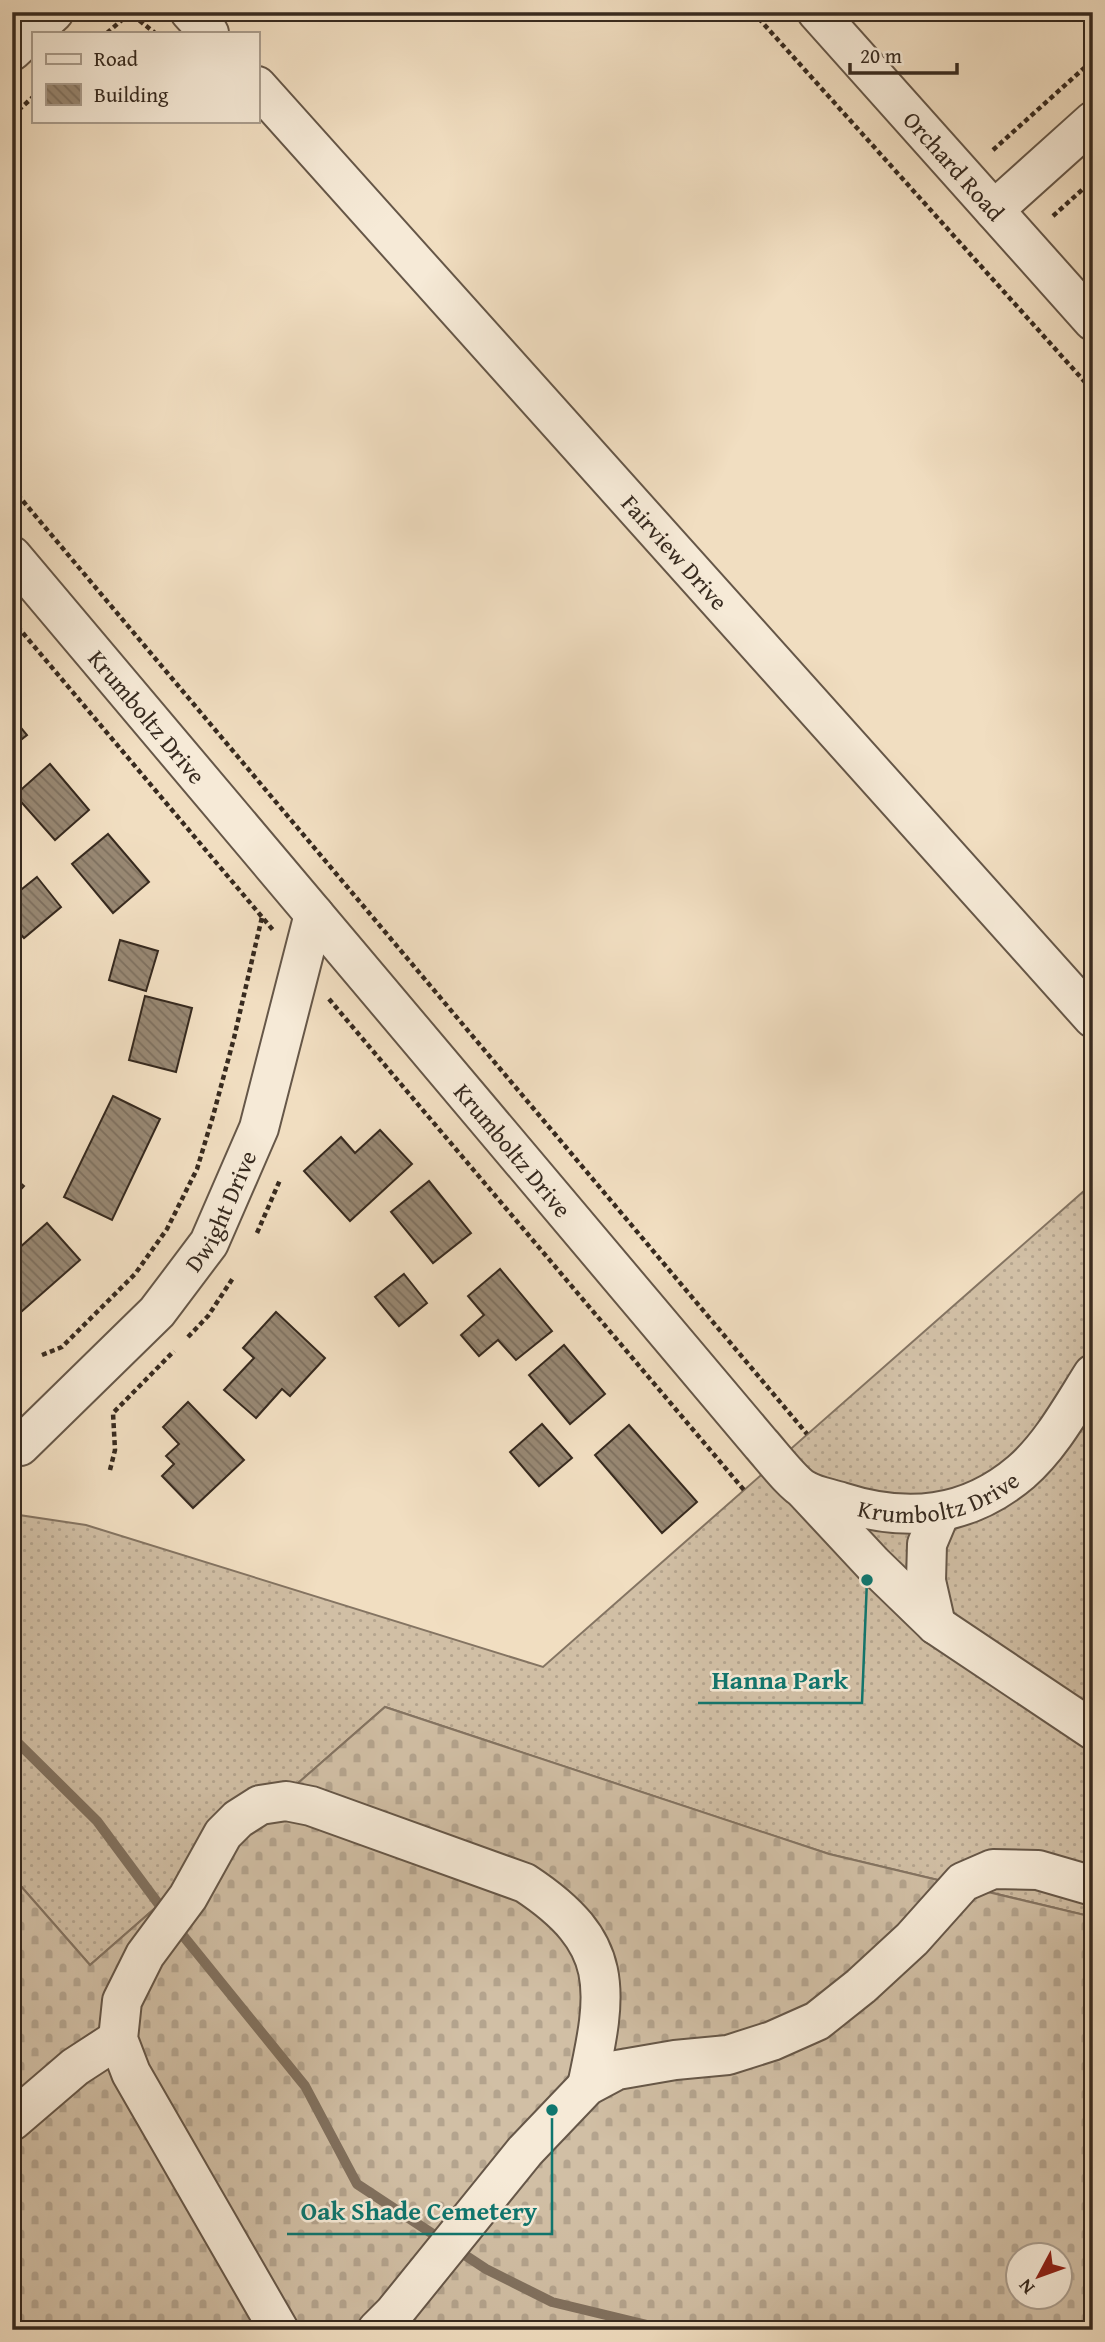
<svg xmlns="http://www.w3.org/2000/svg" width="1105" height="2342" font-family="'Gentium Book Plus',serif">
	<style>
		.grass { fill: url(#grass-dots); stroke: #847462; stroke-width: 2 }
		.cemetery { fill: url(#cemetery-stones); stroke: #847462; stroke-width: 2; fill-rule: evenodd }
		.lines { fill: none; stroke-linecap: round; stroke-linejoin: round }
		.stream { stroke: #81715f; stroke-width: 10 }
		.building { fill: url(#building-back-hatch); stroke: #372a1f; stroke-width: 2 }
		.minor-casing { stroke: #665748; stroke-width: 42 }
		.path { stroke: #372a1f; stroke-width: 4.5; stroke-dasharray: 5 3.5; stroke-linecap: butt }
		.minor { stroke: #f6ead7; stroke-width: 38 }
		.labels { text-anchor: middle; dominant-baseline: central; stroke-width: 5; stroke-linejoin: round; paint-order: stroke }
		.street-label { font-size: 24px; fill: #372a1f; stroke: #f6ead7 }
		.leader { fill: none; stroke: #0f766e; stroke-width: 2.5 }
		.callout-dot { fill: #0f766e; stroke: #f6ead7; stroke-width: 2.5 }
		.callout-label { font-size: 26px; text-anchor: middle; font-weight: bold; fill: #0f766e; stroke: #f6ead7; stroke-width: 5; stroke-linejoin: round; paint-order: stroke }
	</style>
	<defs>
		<pattern id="grass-dots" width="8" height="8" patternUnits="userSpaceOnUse" patternTransform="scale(1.75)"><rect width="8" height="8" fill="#d1bfa5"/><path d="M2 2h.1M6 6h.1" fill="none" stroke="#b4a48e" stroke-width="1.8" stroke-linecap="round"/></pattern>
		<pattern id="cemetery-stones" width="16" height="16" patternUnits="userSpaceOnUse" patternTransform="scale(1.75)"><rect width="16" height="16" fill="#d1bfa5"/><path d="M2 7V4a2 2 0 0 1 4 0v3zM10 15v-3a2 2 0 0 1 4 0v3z" fill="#b4a48e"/></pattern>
		<pattern id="building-back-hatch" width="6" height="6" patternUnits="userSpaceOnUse" patternTransform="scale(1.75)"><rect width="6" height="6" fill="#988873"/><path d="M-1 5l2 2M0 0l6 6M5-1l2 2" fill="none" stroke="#7d6f5e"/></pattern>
	</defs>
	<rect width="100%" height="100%" fill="#f1dec1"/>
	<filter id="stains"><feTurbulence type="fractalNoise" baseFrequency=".00286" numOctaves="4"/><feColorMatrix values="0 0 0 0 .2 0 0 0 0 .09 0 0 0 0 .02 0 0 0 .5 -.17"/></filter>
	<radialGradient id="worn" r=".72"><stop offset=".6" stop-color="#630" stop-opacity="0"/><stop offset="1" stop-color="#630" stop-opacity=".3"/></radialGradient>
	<path class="grass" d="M1093,1183V1917L829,1854L385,1707L90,1965L12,1876V1514L86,1525L543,1667Z"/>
	<path class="cemetery" d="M385,1707L829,1854L1093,1917V2330H12V1876L90,1965ZM1018,2254H1060V2296H1018Z"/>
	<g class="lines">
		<path class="stream" d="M12,1737L97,1821L166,1914
			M176,1927L305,2086L357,2184L486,2269L552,2302L668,2330"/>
	</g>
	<path class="building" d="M12,717L27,735L12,747Z
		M50,764L89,810L55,840L15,795Z
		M108,834L149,882L113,913L72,864Z
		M37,877L61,907L24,938L12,925V897Z
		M120,940L158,951L146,991L109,980Z
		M145,996L192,1008L176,1072L129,1060Z
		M113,1096L160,1119L112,1220L64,1197Z
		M380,1130L412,1164L350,1221L304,1171L341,1137L355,1153Z
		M12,1176L24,1186L12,1199Z
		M429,1181L471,1233L433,1263L391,1212Z
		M47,1223L80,1260L13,1319L12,1243L18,1249Z
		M500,1269L552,1331L516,1360L498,1340L479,1356L461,1335L484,1315L468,1296Z
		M404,1274L427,1303L399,1326L375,1297Z
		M276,1312L325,1358L290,1396L282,1389L256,1418L224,1390L254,1358L243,1348Z
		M564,1345L605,1394L570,1424L529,1375Z
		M188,1402L244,1460L193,1508L162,1476L174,1464L166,1456L179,1444L163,1427Z
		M542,1424L572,1458L539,1486L510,1452Z
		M629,1425L697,1502L662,1533L595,1455Z"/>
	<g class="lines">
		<defs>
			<g id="minor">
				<path d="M190,12L209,33"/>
				<path id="s1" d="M817,12L1093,321"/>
				<path d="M12,51L54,12"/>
				<path id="s2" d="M257,86L1093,1018"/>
				<path d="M994,210L1093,121"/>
				<path id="s3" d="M12,556L761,1444C771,1455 793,1484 805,1490C815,1496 829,1498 841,1502C906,1523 967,1518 1021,1472C1051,1446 1072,1407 1093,1374"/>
				<path id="s4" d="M20,1446L157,1312L209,1243L259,1128L314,914"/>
				<path d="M805,1491L873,1564L936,1625L1093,1730"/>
				<path d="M936,1625L926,1581L927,1544L940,1513"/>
				<path d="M12,2121L75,2067L118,2039"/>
				<path d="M279,2330L131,2073L118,2039L122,2001L145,1955L188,1897L223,1834L238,1819L260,1805L286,1801L311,1806L525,1883C616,1943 608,1989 587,2086"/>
				<path d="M377,2330L394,2313L525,2151L587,2086L617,2070L675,2060L728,2055L772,2041L817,2021L861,1986L912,1939L963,1882L993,1869L1038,1870L1093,1886"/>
			</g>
		</defs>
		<use href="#minor" class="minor-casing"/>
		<path class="path" d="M753,12L1093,391
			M107,33L130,13L155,33
			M12,116L33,97
			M993,150L1093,60
			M1053,216L1093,180
			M12,488L807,1434
			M12,620L273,930
			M329,999L744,1490
			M257,1233L280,1180
			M188,1337L208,1316L233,1278
			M42,1355L62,1347L135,1274L167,1229L197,1169L213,1116L234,1038L262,917
			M110,1470L115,1450L113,1413L174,1351"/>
		<use href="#minor" class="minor"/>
	</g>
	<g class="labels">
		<g class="street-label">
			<text stroke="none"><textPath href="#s1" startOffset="206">Orchard Road</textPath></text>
			<text stroke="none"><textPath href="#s2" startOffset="626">Fairview Drive</textPath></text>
			<text stroke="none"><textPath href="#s3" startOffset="210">Krumboltz Drive</textPath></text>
			<text stroke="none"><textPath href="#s3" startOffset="777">Krumboltz Drive</textPath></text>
			<text stroke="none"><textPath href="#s4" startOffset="312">Dwight Drive</textPath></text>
			<text stroke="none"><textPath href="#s3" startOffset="1365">Krumboltz Drive</textPath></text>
		</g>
	</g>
	<path class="leader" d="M867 1580L862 1703H698M552 2110L552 2234H287"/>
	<g class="callout-dot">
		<circle cx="867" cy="1580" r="7"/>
		<circle cx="552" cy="2110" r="7"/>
	</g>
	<g class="callout-label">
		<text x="780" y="1689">Hanna Park</text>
		<text x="419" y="2220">Oak Shade Cemetery</text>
	</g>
	<rect width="1105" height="2342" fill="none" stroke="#f1dec1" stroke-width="42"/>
	<rect x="14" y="14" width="1077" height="2314" fill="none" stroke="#372a1f" stroke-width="3.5"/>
	<rect x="21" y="21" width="1063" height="2300" fill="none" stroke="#372a1f" stroke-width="2"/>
	<rect x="32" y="32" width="228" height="91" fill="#f6ead7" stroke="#aa9d8d" stroke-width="2"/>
	<rect x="46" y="54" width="35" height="10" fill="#f6ead7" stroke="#aa9d8d" stroke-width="2"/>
	<text x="94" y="66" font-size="21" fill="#372a1f">Road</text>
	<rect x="46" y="84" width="35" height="21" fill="url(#building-back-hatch)" stroke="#aa9d8d" stroke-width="2"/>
	<text x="94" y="102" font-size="21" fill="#372a1f">Building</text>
	<g transform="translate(1039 2276) rotate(229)"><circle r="33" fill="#f6ead7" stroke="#aa9d8d" stroke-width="2"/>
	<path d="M0-5L12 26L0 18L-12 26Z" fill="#8f2418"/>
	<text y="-10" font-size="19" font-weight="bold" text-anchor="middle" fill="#372a1f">N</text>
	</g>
	<path d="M850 63v10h107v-10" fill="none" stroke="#372a1f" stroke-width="3.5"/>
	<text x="860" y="63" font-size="21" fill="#372a1f" stroke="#f6ead7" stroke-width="5" paint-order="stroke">20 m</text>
	<rect width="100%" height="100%" filter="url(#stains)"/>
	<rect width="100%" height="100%" fill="url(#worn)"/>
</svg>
